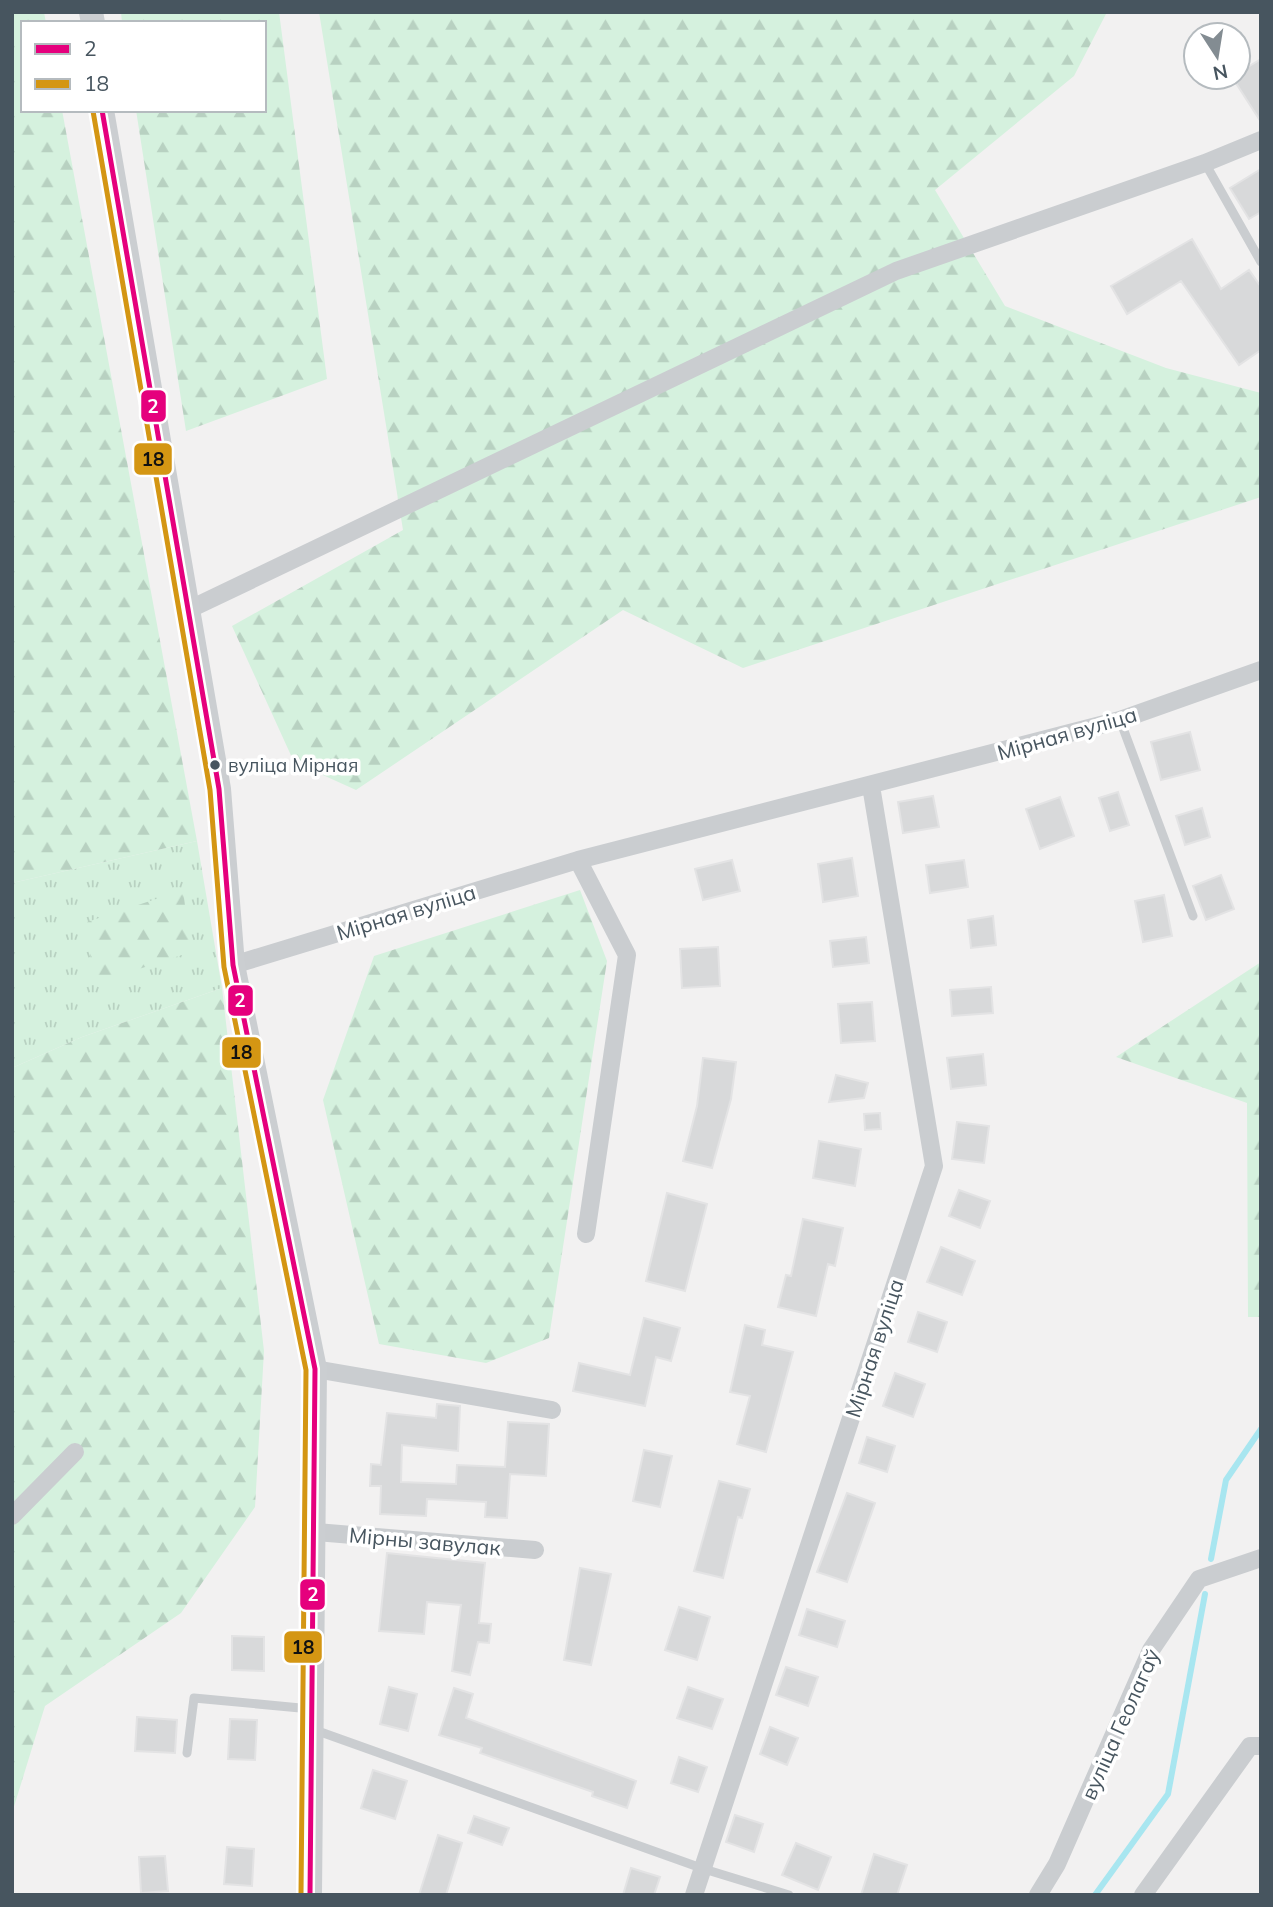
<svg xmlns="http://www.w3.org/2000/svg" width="1273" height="1907" font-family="Mulish,sans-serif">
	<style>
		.grass { fill: url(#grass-tufts) }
		.forest { fill: url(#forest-firs) }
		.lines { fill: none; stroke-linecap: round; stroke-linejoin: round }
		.stream { stroke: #a8e6f0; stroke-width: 6 }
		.building { fill: #d8d9da; stroke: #e3e3e4; stroke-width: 2 }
		.lane { stroke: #cacdd0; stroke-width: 9 }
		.street { stroke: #cacdd0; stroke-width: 18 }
		.secondary { stroke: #cbced1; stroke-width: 24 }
		.bus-1-casing { stroke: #fff; stroke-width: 10 }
		.bus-2-casing { stroke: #fff; stroke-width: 10 }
		.bus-1 { stroke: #e5007d; stroke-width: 5 }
		.bus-2 { stroke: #d49613; stroke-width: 5 }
		.bus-dot { fill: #47555f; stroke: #fff; stroke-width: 2.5 }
		.labels { text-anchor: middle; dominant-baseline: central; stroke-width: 7; stroke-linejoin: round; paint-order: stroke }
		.bus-label { font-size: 19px; fill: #47555f; stroke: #fff; text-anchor: start }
		.street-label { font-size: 21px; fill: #47555f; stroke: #fff }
		.line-badge { stroke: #fff; stroke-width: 2.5 }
		.badge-label { font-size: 19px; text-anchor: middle; font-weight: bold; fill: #fff }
		.pale-badge-label { font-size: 19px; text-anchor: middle; font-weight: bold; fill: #111 }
	</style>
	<defs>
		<pattern id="grass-tufts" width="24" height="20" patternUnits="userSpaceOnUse" patternTransform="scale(1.75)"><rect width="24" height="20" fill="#d5f1de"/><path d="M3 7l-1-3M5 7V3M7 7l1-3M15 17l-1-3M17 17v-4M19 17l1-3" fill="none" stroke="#b8d1c1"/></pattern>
		<pattern id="forest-firs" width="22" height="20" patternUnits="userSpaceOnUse" patternTransform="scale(1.75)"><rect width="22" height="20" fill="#d5f1de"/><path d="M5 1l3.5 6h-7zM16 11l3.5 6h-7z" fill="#b8d1c1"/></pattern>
	</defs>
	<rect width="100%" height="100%" fill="#f2f1f1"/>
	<path class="grass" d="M197,841L222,988L82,1037L12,1068V883Z"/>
	<path class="forest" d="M12,12H44L46,23H23V110H62L197,841L12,883Z
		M121,12H279L327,379L186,431L136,110H264V23H122Z
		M319,12H1107L1074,76L935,190L1005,306L1166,368L1261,393V497L743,668L623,610L356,790L294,762L232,626L403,530Z
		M183,890L191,952L93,984L87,922Z
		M580,890L607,961L549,1338L486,1363L379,1344L323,1100L374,956Z
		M1261,962V1317H1248L1247,1103L1116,1057Z
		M222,988L264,1351L255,1507L181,1613L45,1706L12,1813V1068L82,1037Z"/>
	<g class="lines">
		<path class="stream" d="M1211,1559L1226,1480L1261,1429
			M1095,1895L1168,1794L1205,1594"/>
	</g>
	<path class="building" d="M1261,59V122L1232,77H1238V73Z
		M1261,169V212L1249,219L1230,188Z
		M1192,239L1221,289L1249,270L1261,287V350L1239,365L1181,281L1127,314L1111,286Z
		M1190,732L1200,770L1161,780L1151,742Z
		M1118,792L1129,825L1110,831L1099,798Z
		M933,796L939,827L903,833L898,802Z
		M1060,797L1074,836L1040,849L1026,809Z
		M1202,808L1210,837L1185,845L1176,816Z
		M852,858L858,896L823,902L818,864Z
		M732,860L740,891L703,900L695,869Z
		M964,860L968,887L930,893L926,865Z
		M1221,875L1234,909L1206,920L1193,886Z
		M1164,895L1172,936L1143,942L1135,901Z
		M993,916L996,945L971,948L968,920Z
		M866,937L869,963L833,967L830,941Z
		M718,947L720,986L682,988L680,949Z
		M991,987L993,1013L952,1016L950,990Z
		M872,1002L875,1041L841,1043L838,1004Z
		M983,1054L986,1085L951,1089L947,1058Z
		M703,1058L736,1062L731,1099L712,1168L683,1161L697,1106Z
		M836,1075L868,1083L864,1098L829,1102Z
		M880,1113L881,1129L865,1130L864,1114Z
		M957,1122L989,1126L984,1163L952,1159Z
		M819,1141L861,1149L855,1186L813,1178Z
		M959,1190L990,1201L980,1228L949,1216Z
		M667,1193L707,1204L685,1291L646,1281Z
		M803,1219L843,1228L835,1266L828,1264L816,1316L778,1307L786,1275L791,1276Z
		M941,1247L975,1261L962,1295L927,1282Z
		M918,1312L947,1322L937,1352L908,1342Z
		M644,1318L680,1328L671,1361L656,1357L645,1406L573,1391L579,1363L630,1375Z
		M745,1325L765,1330L762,1345L793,1352L766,1452L737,1444L750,1396L730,1392Z
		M895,1373L925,1384L913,1417L883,1406Z
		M437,1404L460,1406L458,1451L402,1445L401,1482L456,1484L457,1465L505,1467L508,1422L549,1424L546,1476L510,1474L507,1518L485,1517L486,1502L427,1499L426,1516L380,1514L381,1486H370L371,1464L381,1465L387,1413L436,1418Z
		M867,1437L895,1446L887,1472L859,1463Z
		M644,1450L672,1456L660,1507L633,1501Z
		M719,1481L750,1489L742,1518L738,1517L723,1578L694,1571Z
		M847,1493L875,1503L847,1582L817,1572Z
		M387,1553L485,1563L479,1623L491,1624L489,1643L478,1642L470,1675L452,1671L461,1605L427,1602L424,1634L379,1631Z
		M580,1568L611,1574L591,1665L564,1660Z
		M679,1607L710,1617L697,1660L665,1650Z
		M807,1609L845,1621L837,1647L799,1635Z
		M232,1636L264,1637V1671L232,1670Z
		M786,1667L818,1677L808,1706L776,1695Z
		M389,1687L417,1694L408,1731L380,1724Z
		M688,1687L723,1699L712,1729L677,1718Z
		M454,1688L473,1694L466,1718L636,1781L627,1808L592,1796L593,1792L480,1753L482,1748L439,1735Z
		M137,1717L177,1720L175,1753L135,1751Z
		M230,1719L257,1720L255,1760L228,1759Z
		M770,1727L798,1738L787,1765L760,1754Z
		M679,1757L707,1767L698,1792L671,1783Z
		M373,1770L407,1781L395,1819L361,1808Z
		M735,1815L763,1824L754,1852L726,1842Z
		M474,1816L509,1828L502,1845L468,1833Z
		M438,1835L462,1843L446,1895H419Z
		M796,1843L831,1857L818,1890L782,1875Z
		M227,1847L254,1849L252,1886L224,1884Z
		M874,1854L907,1865L897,1895H861Z
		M165,1856L168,1891L141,1893L139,1857Z
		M631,1868L660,1877L654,1895H623Z"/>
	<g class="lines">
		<path class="lane" d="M1205,163L1261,262
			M1120,720L1193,916
			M315,1730L704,1869L789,1895
			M187,1753L194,1698L311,1709"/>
		<path class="street" d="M190,609L896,271L1205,163L1261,140
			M578,860L627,955L586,1234
			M233,965L578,860L1120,720L1261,670
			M315,1369L552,1410
			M12,1516L75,1452
			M316,1532L535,1550
			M694,1895L934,1166L871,786
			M1038,1895L1057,1864L1151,1650L1199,1579L1261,1558
			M1143,1895L1250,1746H1261"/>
		<path class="secondary" d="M91,12L93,23
			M102,110L219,789L233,965L315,1369L310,1895"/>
		<defs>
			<path id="bus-1" d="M102,110L219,789L233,965L315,1369L310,1895"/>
			<path id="bus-2" d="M93,111L210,790L224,967L306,1370L301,1895"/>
		</defs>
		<use href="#bus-1" class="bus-1-casing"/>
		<use href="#bus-2" class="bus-2-casing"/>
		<use href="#bus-1" class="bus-1"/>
		<use href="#bus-2" class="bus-2"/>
	</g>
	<circle class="bus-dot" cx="215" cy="765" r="6"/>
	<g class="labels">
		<g class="bus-label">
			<text x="228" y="765">вуліца Мірная</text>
		</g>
		<g class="street-label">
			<text transform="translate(1067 733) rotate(-16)">Мірная вуліца</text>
			<text transform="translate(406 912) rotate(-17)">Мірная вуліца</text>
			<text transform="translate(874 1348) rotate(-72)">Мірная вуліца</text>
			<text transform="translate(425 1541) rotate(5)">Мірны завулак</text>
			<text transform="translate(1120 1724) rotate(-66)">вуліца Геолагаў</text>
		</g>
	</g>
	<g class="line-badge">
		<rect x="140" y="389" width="27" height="34" rx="7" fill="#e5007d"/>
		<rect x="133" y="442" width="40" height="34" rx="7" fill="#d49613"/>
		<rect x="227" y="984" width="27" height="33" rx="7" fill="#e5007d"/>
		<rect x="221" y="1036" width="41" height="33" rx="7" fill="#d49613"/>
		<rect x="299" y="1578" width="27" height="33" rx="7" fill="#e5007d"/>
		<rect x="283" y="1630" width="40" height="34" rx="7" fill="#d49613"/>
	</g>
	<g class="badge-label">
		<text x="153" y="413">2</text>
		<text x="240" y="1007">2</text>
		<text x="313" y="1601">2</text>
	</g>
	<g class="pale-badge-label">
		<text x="153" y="466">18</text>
		<text x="241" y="1059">18</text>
		<text x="303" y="1654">18</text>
	</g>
	<rect width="1273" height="1907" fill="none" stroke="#47555f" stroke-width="28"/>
	<rect x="21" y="21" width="245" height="91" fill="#ffffff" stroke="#b5bbbf" stroke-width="2"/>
	<rect x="35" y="44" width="35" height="10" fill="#e5007d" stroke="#b5bbbf" stroke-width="2"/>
	<text x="84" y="56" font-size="21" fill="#47555f">2</text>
	<rect x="35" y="79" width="35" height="10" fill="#d49613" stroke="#b5bbbf" stroke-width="2"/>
	<text x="84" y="91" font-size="21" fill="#47555f">18</text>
	<g transform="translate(1217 56) rotate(168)"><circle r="33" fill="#ffffff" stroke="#b5bbbf" stroke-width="2"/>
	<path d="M0-5L12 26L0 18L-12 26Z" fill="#838c92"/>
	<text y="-10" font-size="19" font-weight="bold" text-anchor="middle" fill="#47555f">N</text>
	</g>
</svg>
